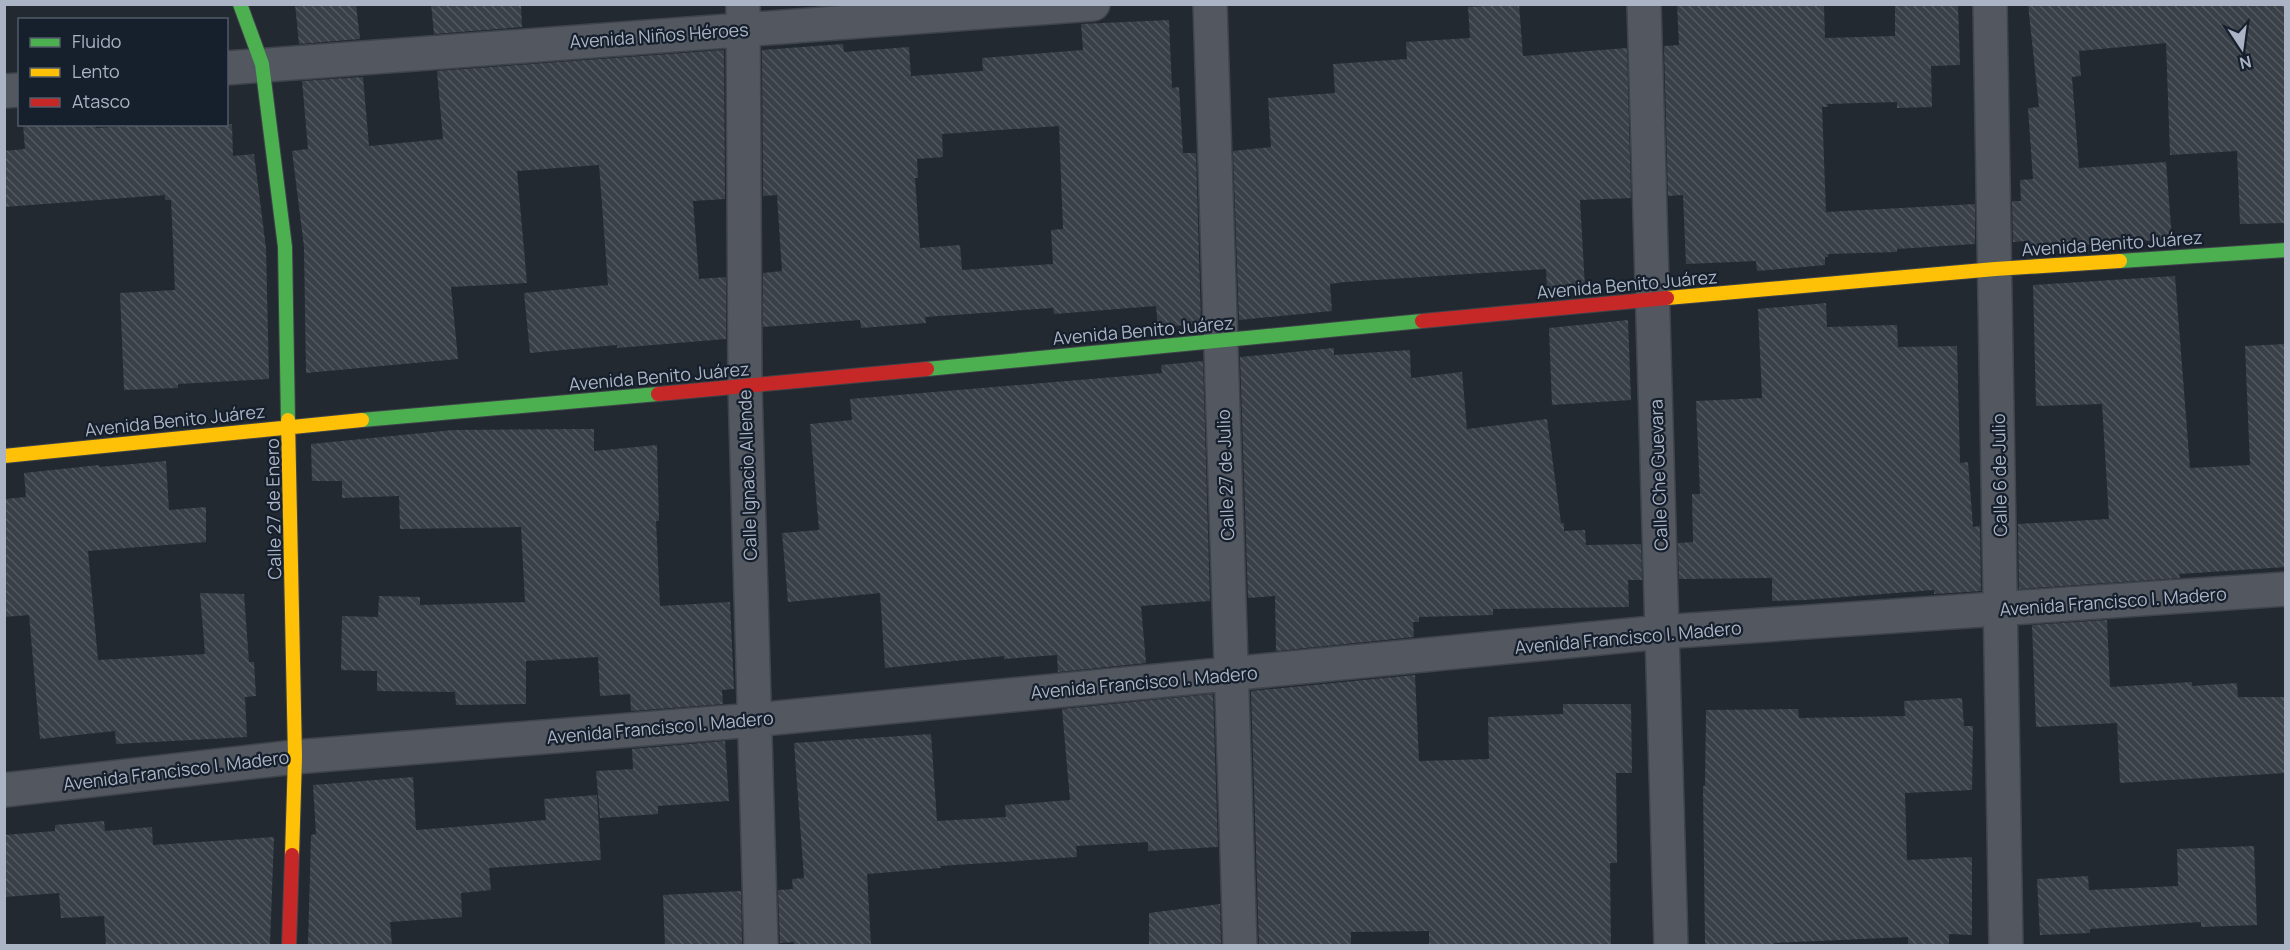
<svg xmlns="http://www.w3.org/2000/svg" width="2290" height="950" font-family="Manrope,sans-serif">
	<style>
		.building { fill: url(#building-back-hatch); fill-rule: evenodd }
		.lines { fill: none; stroke-linecap: round; stroke-linejoin: round }
		.street-casing { stroke: #3f434a; stroke-width: 36 }
		.fast-casing { stroke: #3f434a; stroke-width: 16 }
		.slow-casing { stroke: #3f434a; stroke-width: 16 }
		.jam-casing { stroke: #3f434a; stroke-width: 16 }
		.street { stroke: #525760; stroke-width: 33 }
		.fast { stroke: #4caf50; stroke-width: 14 }
		.slow { stroke: #ffc107; stroke-width: 14 }
		.jam { stroke: #c62828; stroke-width: 14 }
		.labels { text-anchor: middle; dominant-baseline: central; stroke-width: 4.5; stroke-linejoin: round; paint-order: stroke }
		.street-label { font-size: 18px; fill: #aab4c5; stroke: #161f2c }
	</style>
	<defs>
		<pattern id="building-back-hatch" width="6" height="6" patternUnits="userSpaceOnUse" patternTransform="scale(1.5)"><rect width="6" height="6" fill="#3a4048"/><path d="M-1 5l2 2M0 0l6 6M5-1l2 2" fill="none" stroke="#545961"/></pattern>
	</defs>
	<rect width="100%" height="100%" fill="#232931"/>
	<path class="building" d="M295,4H356L360,39L299,44Z
		M431,4H521L522,27L434,34Z
		M1519,4L1523,56L1627,48L1631,198L1580,200L1585,287L1547,290L1546,269L1345,282L1330,284L1332,311L1239,320L1233,151L1271,147L1268,98L1335,93L1333,64L1407,59L1406,42L1470,38L1468,7Z
		M1677,4H1824L1825,38L1895,36V4H1958L1960,65L1931,66L1932,107L1897,108V102L1827,104L1828,107H1822L1826,212L1975,204V244L1897,249V252L1828,254V257H1825V265L1757,271L1756,261L1686,264L1683,195L1668,196L1664,46L1679,45Z
		M2028,4H2286V223L2240,224L2237,151L2170,155L2166,43L2079,51L2081,76L2072,77L2079,168L2166,162L2172,239L2032,248L2031,245L2025,246V241L2013,242L2012,201H2021L2020,180L2033,179L2028,108L2039,107Z
		M1169,20L1172,88L1179,87L1183,153H1196L1201,323L1158,328L1156,306L1054,314L1053,308L925,317L926,323L861,328L860,320L763,327V273L782,271L777,195L763,196L762,50L843,44L844,52L909,47L911,76L983,71L982,58L1083,50L1081,24ZM1059,126L1063,229L1051,230L1053,264L962,270L960,245L920,248L915,178H918L917,159L943,157L942,134Z
		M724,50L725,199L693,201L699,279L726,277V339L617,348V345L530,353L524,293L608,285L599,165L517,171L527,283L451,287L458,359L306,373L304,247L292,151L308,149L302,81L363,77L369,146L443,139L437,71Z
		M23,124H96V128L163,124H232L233,156L254,154L266,248L269,379L178,384V388L124,390L120,293L175,290L171,200H165V195L4,207V151L25,149Z
		M2175,276L2190,468L2250,465L2245,346L2286,344V567L2179,574L2180,578L2019,589L2018,524L2109,519L2102,404L2036,406L2033,285Z
		M1826,303L1827,327L1897,325L1898,347L1957,346L1960,463L1968,462L1973,527L1980,526L1981,591L1934,594V590L1805,600L1772,601V578L1679,579L1678,543L1693,542L1692,494H1700L1696,401L1762,398L1758,309Z
		M1628,320L1631,400L1552,405L1549,328Z
		M1334,348V355L1410,350L1411,378L1462,372L1467,429L1547,419L1561,523H1564V531L1585,530L1586,545L1641,544L1642,580H1628L1629,607L1493,609V615L1419,617V622H1413L1414,637L1276,651L1275,596L1248,598L1240,357Z
		M1203,361L1210,601L1141,606L1146,663L1058,672L1057,655L1004,659V656L885,668L880,593L788,602L782,533L819,530L810,424L852,420L850,399L1162,373L1161,365Z
		M594,429V451L657,445L659,521H656L660,606L730,602L734,689L722,690L723,704L631,711L630,694L600,696L598,657L526,661V704L456,705L455,692L377,691V671L341,670L342,616L378,617L379,596L420,597V605L525,602L521,527L400,529L399,496L342,498V481H312L311,444L453,430Z
		M166,461L169,510L206,507V542L88,551L98,660L205,654L200,593L244,594L249,662H254L256,696L245,697L247,737L116,744L115,731L40,739L29,615L4,617V499L26,497L24,473L99,465V467Z
		M2107,620L2110,687L2192,682V686L2237,683L2238,697H2286V773L2120,783L2117,723L2036,727L2032,625Z
		M1415,675L1419,761L1489,759L1488,717L1563,714V704H1631L1632,773H1616L1617,863H1610L1611,945H1429V931L1351,932V945H1259L1251,691Z
		M1213,694L1218,847L1148,851V842L1076,846L1077,857L940,866L941,868L867,874L871,945H794V942L780,943L778,890L793,889L792,879L804,878L794,743L931,734L937,821L1006,817L1005,805L1070,800L1062,709Z
		M1962,698L1964,726H1973L1972,790L1905,793L1907,860L1972,857V935L1949,934V945H1908V937L1774,943V945H1705L1703,786H1705L1706,710L1798,709L1799,718L1905,716L1904,701Z
		M725,741L729,801L658,806V814L600,818L596,771L633,769L632,749Z
		M413,777L416,830L546,820L544,799L597,795L601,860L489,868L491,890L461,893L462,917L390,922L392,945H308L311,835L316,834L313,785Z
		M104,821L105,831L152,827L153,845L274,837L270,945H106L104,916L61,918L59,893L4,897V835L55,831V825Z
		M2254,846L2257,925L2201,927V922L2090,929V933L2040,935L2037,879L2088,876L2089,890L2178,886L2177,849Z
		M741,891L742,945H665L663,895Z
		M1220,904L1221,945H1149V913Z"/>
	<g class="lines">
		<defs>
			<path id="street" d="M743,4L745,386L761,946
				M1210,4L1240,946
				M1644,4L1671,946
				M1990,4L2006,946
				M226,68L1093,4
				M4,91L20,90
				M4,790L295,757L754,720L1662,632L2286,589"/>
			<path id="fast" d="M240,4L262,64L285,247L288,420
				M2120,261L2286,250
				M927,369L1422,321
				M362,420L658,394"/>
			<path id="slow" d="M1667,298L1995,269L2120,261
				M288,420L295,757L292,855
				M4,456L362,420"/>
			<path id="jam" d="M1422,321L1667,298
				M658,394L927,369
				M289,946L292,855"/>
		</defs>
		<use href="#street" class="street-casing"/>
		<use href="#fast" class="fast-casing"/>
		<use href="#slow" class="slow-casing"/>
		<use href="#jam" class="jam-casing"/>
		<use href="#street" class="street"/>
		<use href="#fast" class="fast"/>
		<use href="#slow" class="slow"/>
		<use href="#jam" class="jam"/>
	</g>
	<g class="labels">
		<g class="street-label">
			<text transform="translate(659 35) rotate(-4)">Avenida Niños Héroes</text>
			<text transform="translate(2112 243) rotate(-4)">Avenida Benito Juárez</text>
			<text transform="translate(1627 284) rotate(-5)">Avenida Benito Juárez</text>
			<text transform="translate(1143 330) rotate(-5)">Avenida Benito Juárez</text>
			<text transform="translate(659 376) rotate(-5)">Avenida Benito Juárez</text>
			<text transform="translate(175 420) rotate(-6)">Avenida Benito Juárez</text>
			<text transform="translate(747 475) rotate(-92)">Calle Ignacio Allende</text>
			<text transform="translate(1225 475) rotate(-92)">Calle 27 de Julio</text>
			<text transform="translate(1658 475) rotate(-92)">Calle Che Guevara</text>
			<text transform="translate(1999 475) rotate(-91)">Calle 6 de Julio</text>
			<text transform="translate(273 509) rotate(-91)">Calle 27 de Enero</text>
			<text transform="translate(2113 601) rotate(-4)">Avenida Francisco I. Madero</text>
			<text transform="translate(1628 637) rotate(-5)">Avenida Francisco I. Madero</text>
			<text transform="translate(1144 682) rotate(-5)">Avenida Francisco I. Madero</text>
			<text transform="translate(660 727) rotate(-5)">Avenida Francisco I. Madero</text>
			<text transform="translate(176 770) rotate(-7)">Avenida Francisco I. Madero</text>
		</g>
	</g>
	<rect width="2290" height="950" fill="none" stroke="#aab4c5" stroke-width="12"/>
	<rect x="18" y="18" width="210" height="108" fill="#161f2c" stroke="#515b69" stroke-width="1.5"/>
	<rect x="30" y="38" width="30" height="9" fill="#4caf50" stroke="#515b69" stroke-width="1.5"/>
	<text x="72" y="48" font-size="18" fill="#aab4c5">Fluido</text>
	<rect x="30" y="68" width="30" height="9" fill="#ffc107" stroke="#515b69" stroke-width="1.5"/>
	<text x="72" y="78" font-size="18" fill="#aab4c5">Lento</text>
	<rect x="30" y="98" width="30" height="9" fill="#c62828" stroke="#515b69" stroke-width="1.5"/>
	<text x="72" y="108" font-size="18" fill="#aab4c5">Atasco</text>
	<g transform="translate(2242 48) rotate(167)" stroke="#161f2c" stroke-width="4.5" paint-order="stroke">
	<path d="M0-4.5L10 22L0 15L-10 22Z" fill="#aab4c5"/>
	<text y="-9" font-size="16" font-weight="bold" text-anchor="middle" fill="#aab4c5">N</text>
	</g>
</svg>
